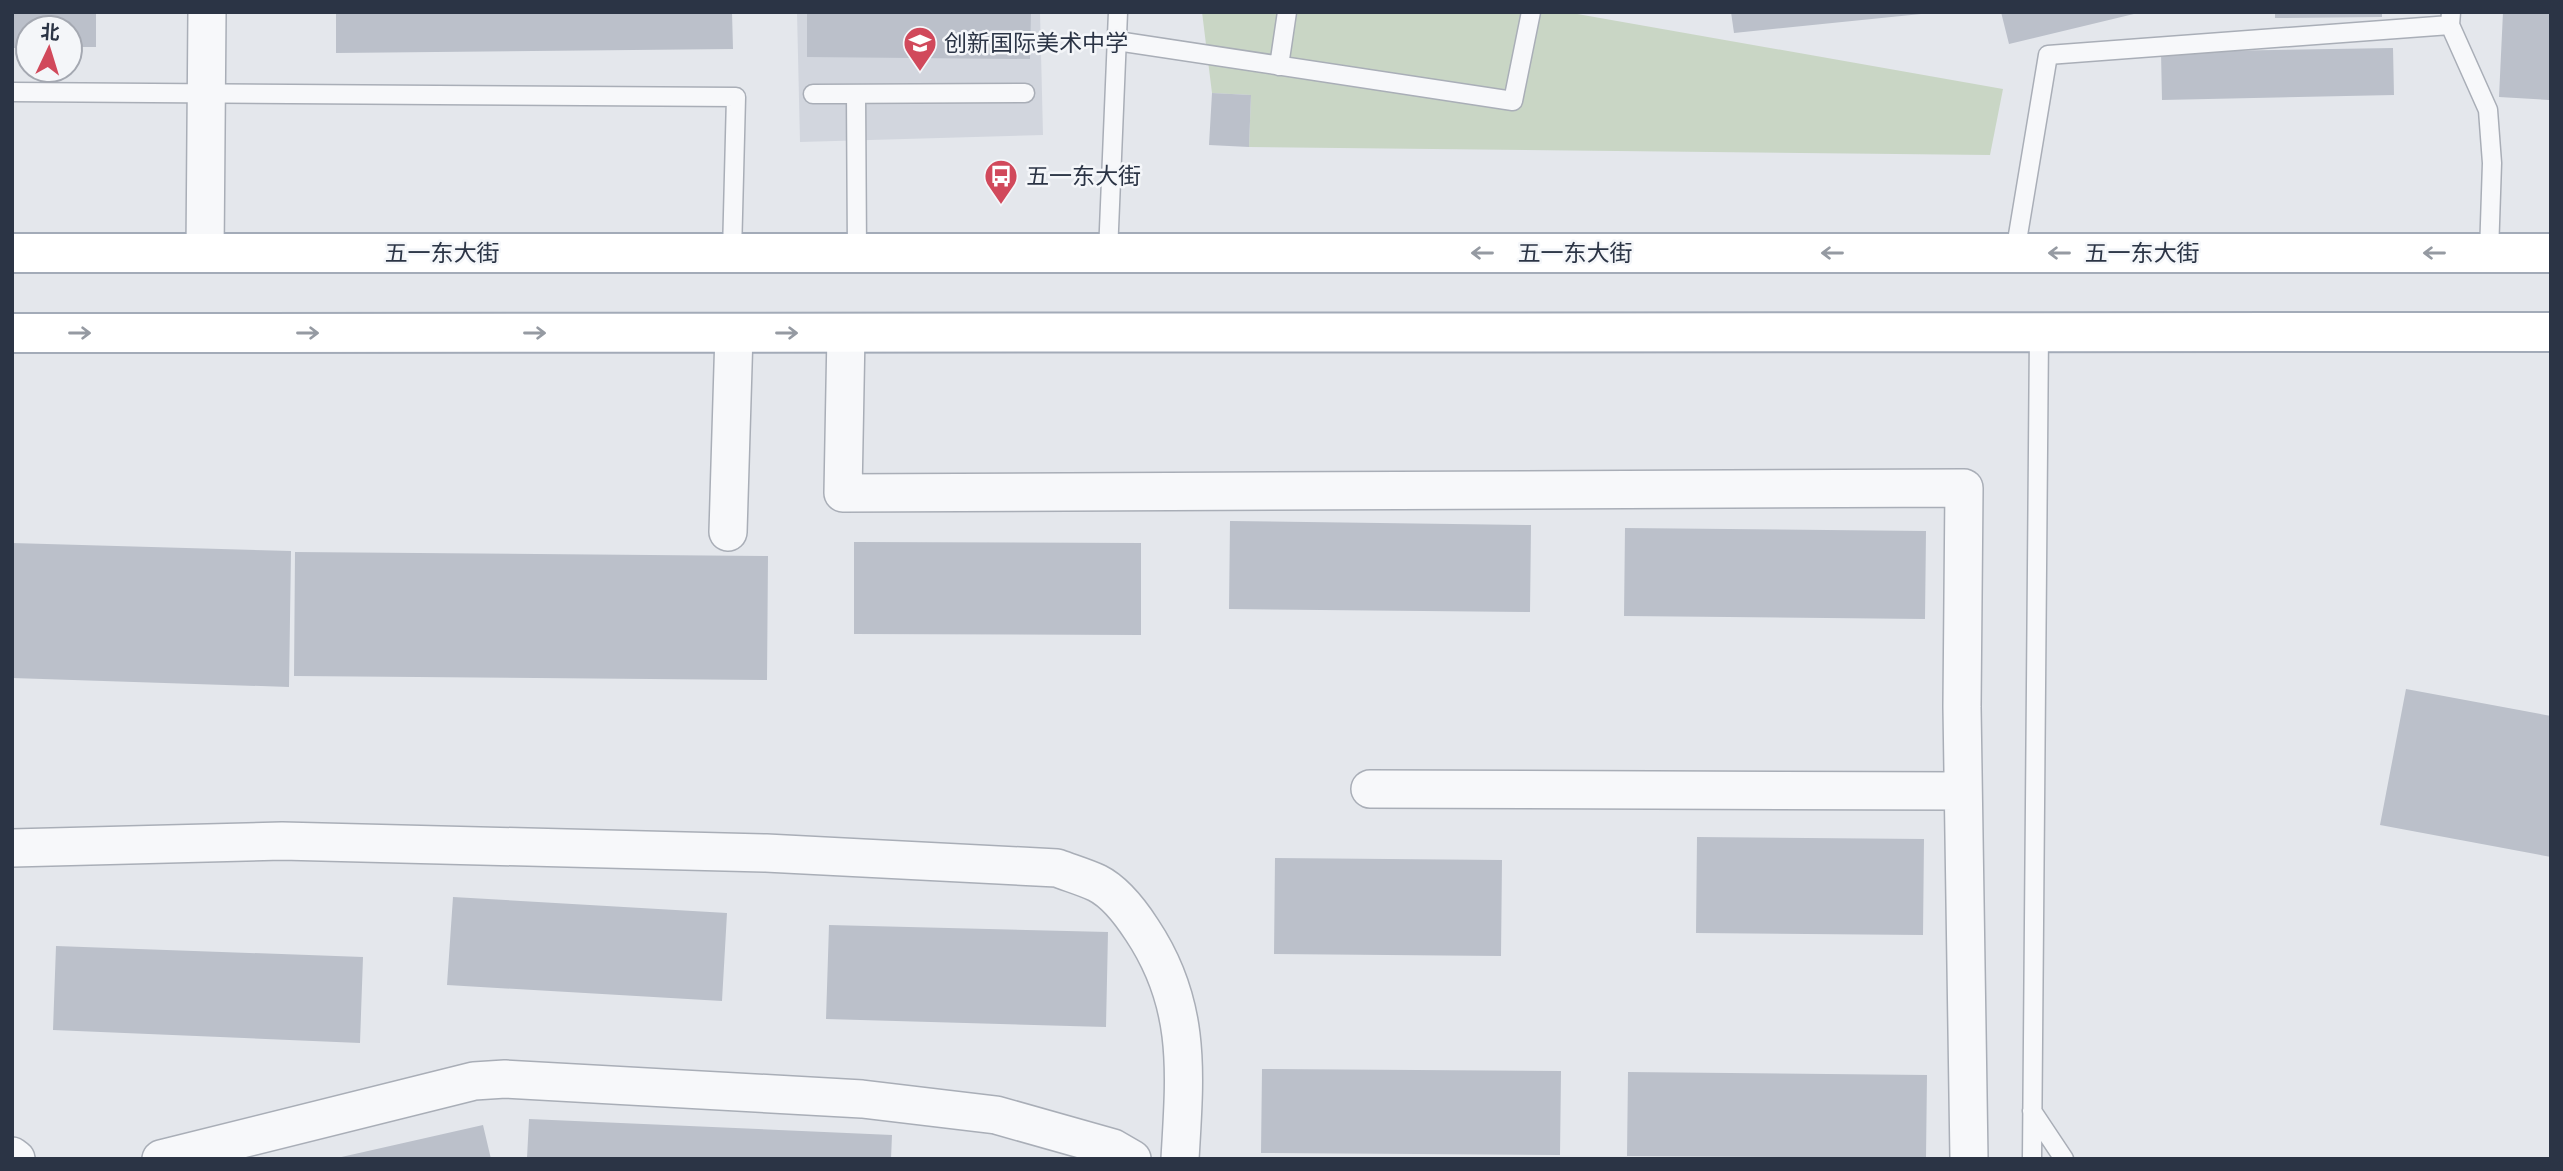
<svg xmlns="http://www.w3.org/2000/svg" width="2563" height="1171" font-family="Cabin,'Noto Sans SC',sans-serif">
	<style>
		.built { fill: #d2d6de }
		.green { fill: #c9d6c5 }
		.building { fill: #bbc0ca }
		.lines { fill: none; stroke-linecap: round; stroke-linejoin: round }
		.lane-casing { stroke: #a9aeb7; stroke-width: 21 }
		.street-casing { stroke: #a9aeb7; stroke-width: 40 }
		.primary-casing { stroke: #a3abb8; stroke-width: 42 }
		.lane { stroke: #f7f8fa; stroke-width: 18 }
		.street { stroke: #f7f8fa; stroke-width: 37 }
		.primary { stroke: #fff; stroke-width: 38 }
		.oneway { stroke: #959aa2 }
		.labels { text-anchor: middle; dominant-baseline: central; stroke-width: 5; stroke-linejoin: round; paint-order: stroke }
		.poi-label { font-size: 23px; fill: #2b3445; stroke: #f4f6f9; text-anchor: start }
		.street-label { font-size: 23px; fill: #2b3445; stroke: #f4f6f9 }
	</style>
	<rect width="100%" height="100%" fill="#e4e7ec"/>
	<path class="built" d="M797,12H1040L1043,135L800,142Z"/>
	<path class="green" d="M1202,12H1566L2003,89L1990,155L1249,147L1251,95L1212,93Z"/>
	<path class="building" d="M12,12H96V47H70V28H28V48H12Z
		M336,12H732L733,49L336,53Z
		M807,12H1031L1030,59L807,57Z
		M1731,12H1921V14L1734,33Z
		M2001,12H2138V13L2009,44Z
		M2275,12H2382V17L2275,18Z
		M2503,12H2551L2549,100L2499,97Z
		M2393,48L2394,95L2162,100L2161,52Z
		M1212,93L1251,95L1249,147L1209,145Z
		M1230,521L1531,525L1530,612L1229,609Z
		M1625,528L1926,531L1925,619L1624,616Z
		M854,542L1141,543V635L854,634Z
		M12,543L291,551L289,687L12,678Z
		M295,552L768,556L767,680L294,676Z
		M2406,689L2551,716V857L2380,825Z
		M1697,837L1924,839L1923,935L1696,933Z
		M1275,858L1502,860L1501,956L1274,954Z
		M453,897L727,913L722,1001L447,985Z
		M829,925L1108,932L1106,1027L826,1019Z
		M56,946L363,957L360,1043L53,1030Z
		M1262,1069L1561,1071L1560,1155L1261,1153Z
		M1628,1072L1927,1075L1926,1158L1627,1156Z
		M529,1119L892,1135L891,1159L527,1158Z
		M483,1125L491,1159H337V1158Z"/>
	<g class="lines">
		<defs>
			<path id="lane" d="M2451,12L2450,25L2488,110L2492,163L2489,253
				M1117,41L1513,101L1531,12
				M1279,66L1287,12
				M12,92L736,97L732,253
				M813,94L1025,93
				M856,94L857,253
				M1108,253L1118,12
				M2015,253L2048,55L2450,25
				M2032,1111L2064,1159
				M2032,1159L2039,332"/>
			<path id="street" d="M205,253L207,12
				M846,333L843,493L1964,488L1962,707L1969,1159
				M728,532L734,333
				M1370,789L1963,791
				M12,848L282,841L766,853L1057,868C1070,873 1084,877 1097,883C1115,892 1131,913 1142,930C1192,1005 1185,1073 1180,1159
				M12,1156L16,1159
				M161,1159L474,1081L505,1079L862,1099L996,1115L1113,1148L1132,1159"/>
			<path id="primary" d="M12,253H2551
				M12,333L2551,332"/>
		</defs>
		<use href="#lane" class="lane-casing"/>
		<use href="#street" class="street-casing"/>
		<use href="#primary" class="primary-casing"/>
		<use href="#lane" class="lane"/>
		<use href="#street" class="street"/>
		<use href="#primary" class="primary"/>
	</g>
	<defs><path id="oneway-shaft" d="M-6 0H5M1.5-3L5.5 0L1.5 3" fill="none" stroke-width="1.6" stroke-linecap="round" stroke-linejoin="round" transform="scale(1.75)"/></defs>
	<g class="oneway">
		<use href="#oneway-shaft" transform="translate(1482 253) rotate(180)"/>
		<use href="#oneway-shaft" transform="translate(1832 253) rotate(180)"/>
		<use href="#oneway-shaft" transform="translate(2059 253) rotate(-180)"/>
		<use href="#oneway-shaft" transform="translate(2434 253) rotate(-180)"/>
		<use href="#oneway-shaft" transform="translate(80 333)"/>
		<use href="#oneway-shaft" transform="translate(308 333)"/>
		<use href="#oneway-shaft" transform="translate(535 333)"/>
		<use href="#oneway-shaft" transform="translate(787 333)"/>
	</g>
	<defs>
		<symbol id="school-pin" viewBox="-11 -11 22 30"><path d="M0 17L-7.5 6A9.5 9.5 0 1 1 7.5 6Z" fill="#d1495b" stroke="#f4f6f9"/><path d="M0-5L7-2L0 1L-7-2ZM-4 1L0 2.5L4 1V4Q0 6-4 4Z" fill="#fff"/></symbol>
		<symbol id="bus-pin" viewBox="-11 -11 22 30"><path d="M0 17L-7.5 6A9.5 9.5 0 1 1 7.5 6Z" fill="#d1495b" stroke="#f4f6f9"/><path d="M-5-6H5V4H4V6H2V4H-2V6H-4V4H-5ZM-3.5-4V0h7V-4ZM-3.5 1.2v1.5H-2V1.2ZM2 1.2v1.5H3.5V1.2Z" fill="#fff"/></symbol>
	</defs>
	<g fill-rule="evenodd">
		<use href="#school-pin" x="901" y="24" width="38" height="52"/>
		<use href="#bus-pin" x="982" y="157" width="38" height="52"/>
	</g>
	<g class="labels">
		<g class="poi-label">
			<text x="944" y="43">创新国际美术中学</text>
			<text x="1026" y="176">五一东大街</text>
		</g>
		<g class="street-label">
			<text x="442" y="253">五一东大街</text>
			<text x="1575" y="253">五一东大街</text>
			<text x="2142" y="253">五一东大街</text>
		</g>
	</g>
	<rect width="2563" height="1171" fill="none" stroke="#2b3445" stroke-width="28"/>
	<g transform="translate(49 49) rotate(4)"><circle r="33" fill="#f4f6f9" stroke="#a4a8b1" stroke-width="2"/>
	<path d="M0-5L12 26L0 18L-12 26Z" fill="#d1495b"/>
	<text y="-10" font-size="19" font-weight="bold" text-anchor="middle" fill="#2b3445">北</text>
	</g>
</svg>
